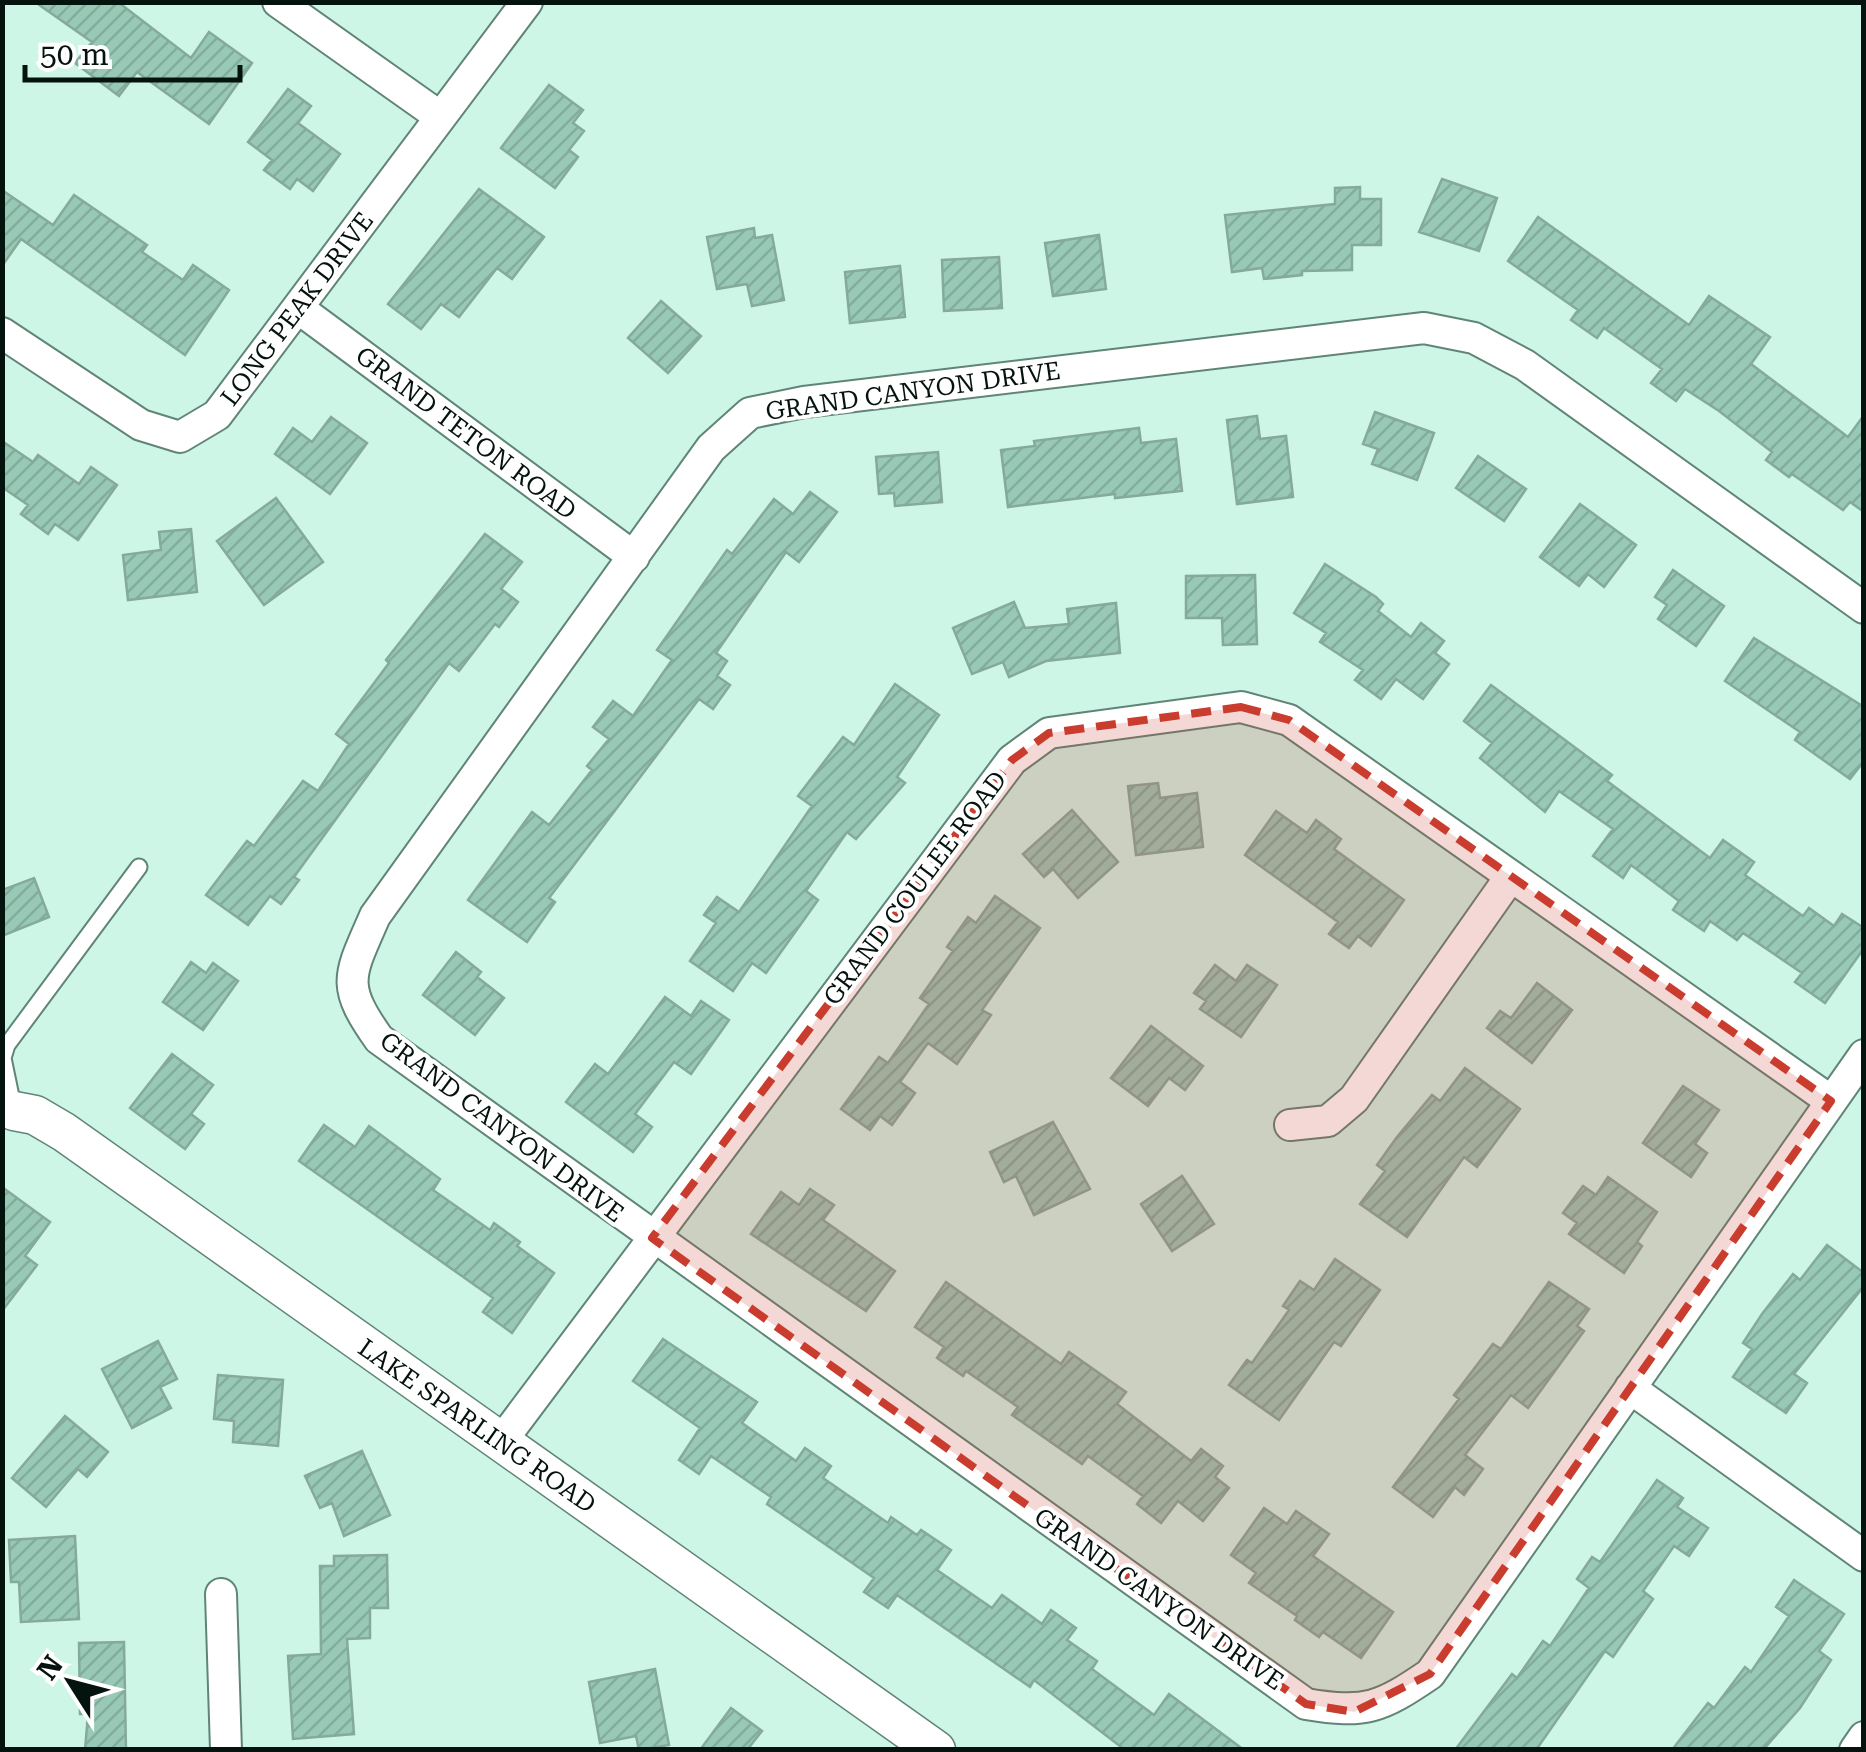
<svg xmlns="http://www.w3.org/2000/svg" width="1866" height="1752" font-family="'Roboto Serif',serif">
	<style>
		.building { fill: url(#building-hatch); stroke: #85aa9c; stroke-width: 2.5 }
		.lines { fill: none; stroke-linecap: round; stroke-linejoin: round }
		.service-casing { stroke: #608578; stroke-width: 19 }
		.minor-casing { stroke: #608578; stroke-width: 34 }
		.tertiary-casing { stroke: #608578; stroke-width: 41 }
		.service { stroke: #fff; stroke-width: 15 }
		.minor { stroke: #fff; stroke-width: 30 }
		.tertiary { stroke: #fff; stroke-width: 38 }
		.marked { fill: #c93c2e; fill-opacity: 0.2; stroke: #c93c2e; stroke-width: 8; stroke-dasharray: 20 12; stroke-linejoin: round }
		.labels { text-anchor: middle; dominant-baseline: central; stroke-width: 8; stroke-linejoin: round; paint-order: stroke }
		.street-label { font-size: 25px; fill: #05130e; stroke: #fff }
	</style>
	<defs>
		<pattern id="building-hatch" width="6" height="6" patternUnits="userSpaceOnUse" patternTransform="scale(2.5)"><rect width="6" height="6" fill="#98c9b6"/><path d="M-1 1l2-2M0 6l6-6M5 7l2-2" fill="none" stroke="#82ac9b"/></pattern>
	</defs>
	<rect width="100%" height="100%" fill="#cef6e6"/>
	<path class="building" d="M35,2H118L191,58L209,32L252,63L209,124L137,72L119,96L75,63L92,42Z
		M549,85L583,110L573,123L584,131L569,150L578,157L555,188L501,148Z
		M288,89L311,106L298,123L340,154L313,191L297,179L290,189L264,170L272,160L248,142Z
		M1442,179L1497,198L1479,251L1419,232Z
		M1360,187V199H1381V245H1352V270L1302,271V275L1264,279L1262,268L1232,272L1225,215L1335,204V188Z
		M479,189L544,237L512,279L497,268L459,317L441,304L421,329L388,304Z
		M2,190L53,225L74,195L147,245L142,252L183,280L193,265L229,290L185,355L21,239L2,266Z
		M1538,217L1689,325L1709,296L1770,337L1751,364L1848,437L1864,415V512L1850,502L1843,510L1792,474L1789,477L1766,460L1772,452L1719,411L1685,389L1676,401L1651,383L1662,369L1604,328L1597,338L1571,320L1578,310L1508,261Z
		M754,228L755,238L772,235L784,300L752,306L747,284L717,289L707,237Z
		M1099,235L1106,289L1053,296L1045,243Z
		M999,257L1002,308L944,311L942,260Z
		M900,266L905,317L850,323L845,272Z
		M661,301L701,336L668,373L628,338Z
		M1375,412L1434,433L1417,480L1372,464L1378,449L1363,444Z
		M1257,416L1260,439L1286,436L1293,497L1237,504L1227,420Z
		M331,417L367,443L330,494L275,454L293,428L312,442Z
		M1139,428L1141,443L1176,439L1182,491L1115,498V494L1008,507L1001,450L1035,446L1034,441Z
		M2,441L33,462L38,455L79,484L91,467L117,485L78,540L55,524L48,534L21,514L28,505L2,487Z
		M938,452L942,502L895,506L894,493L879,494L876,457Z
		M1478,456L1526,489L1504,521L1456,488Z
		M810,492L837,512L799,562L786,552L716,653L727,661L717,676L730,685L713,709L699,699L549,898L555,902L527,942L468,900L532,812L549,825L592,770L587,766L609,739L593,727L613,701L633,716L672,660L657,650L727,550L732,554L774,499L793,514Z
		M276,498L323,562L264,605L217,541Z
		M1580,504L1636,545L1604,587L1588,574L1579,586L1540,557Z
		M191,529L197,592L128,600L123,555L161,550L159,532Z
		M485,534L522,562L501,589L518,602L499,627L495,624L459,671L449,663L294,877L299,880L281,904L270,896L248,925L206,895L247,841L254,846L303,781L318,791L349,744L336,734L389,663L386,660Z
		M1325,564L1376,597L1383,604L1378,611L1411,637L1421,623L1444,641L1435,653L1449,664L1423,699L1396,679L1381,699L1355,680L1363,670L1320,642L1326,633L1294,613Z
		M1673,570L1724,606L1696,646L1658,619L1667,605L1655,597Z
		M1255,575L1257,644L1223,645L1222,618H1186V576Z
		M1014,602L1025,628L1069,624L1067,609L1116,603L1120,653L1046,661L1009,677L1003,662L972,674L953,628Z
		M1754,638L1864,707V761L1850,779L1795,740L1800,732L1725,681Z
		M895,684L939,715L897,777L905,783L856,839L847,832L806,891L818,900L766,973L752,963L733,991L690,961L716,923L704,915L717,897L739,912L812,806L798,796L843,737L854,745Z
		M1491,685L1612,775L1607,781L1710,858L1723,840L1754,862L1745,875L1803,916L1809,908L1834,926L1842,914L1864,928V948L1825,1003L1795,982L1802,973L1743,933L1737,940L1710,921L1704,931L1673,910L1679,901L1631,865L1623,878L1593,856L1613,829L1559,791L1545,812L1480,758L1492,743L1464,721Z
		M1158,783L1160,798L1197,793L1203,847L1136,855L1128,786Z
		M1072,810L1118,862L1078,898L1053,869L1044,877L1023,854Z
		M1276,811L1307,833L1316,820L1341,839L1334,849L1404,900L1371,946L1358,936L1349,948L1329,934L1338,922L1245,855Z
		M34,878L49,917L2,936V890Z
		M995,896L1040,928L982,1010L991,1015L957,1064L928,1043L900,1082L915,1093L892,1125L880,1116L870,1130L841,1109L879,1057L888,1063L929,1004L920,998L953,951L947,947L968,917L976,923Z
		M456,952L481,972L477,977L504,998L475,1035L423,995Z
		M191,962L206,973L213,963L238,981L203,1030L163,1002Z
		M1215,965L1236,981L1247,965L1277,985L1241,1037L1200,1009L1206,1001L1194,993Z
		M1537,983L1572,1010L1532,1063L1487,1028L1500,1011L1511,1018Z
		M665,997L691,1016L701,1001L729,1020L691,1074L674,1062L635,1114L652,1127L633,1152L566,1102L595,1064L608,1074Z
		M1151,1026L1203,1066L1185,1090L1169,1078L1148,1106L1111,1078Z
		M172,1054L213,1085L191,1114L204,1124L185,1149L130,1108Z
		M1465,1068L1520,1109L1477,1167L1464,1157L1407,1237L1360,1204L1385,1171L1377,1165L1397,1137L1432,1095L1440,1101Z
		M1683,1086L1719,1110L1695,1144L1707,1153L1691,1177L1643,1143Z
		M1053,1122L1090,1189L1034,1215L1016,1176L1004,1182L990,1152Z
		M324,1125L355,1147L369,1126L440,1179L433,1190L490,1230L494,1223L520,1242L517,1246L554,1273L512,1333L483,1312L493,1298L299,1161Z
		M1182,1176L1214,1224L1172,1251L1141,1204Z
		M1608,1177L1657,1212L1637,1242L1642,1246L1624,1273L1569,1234L1577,1223L1563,1213L1583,1186L1596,1195Z
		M2,1187L50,1222L25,1256L37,1265L2,1311Z
		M810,1189L834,1205L823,1220L895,1271L866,1311L751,1234L781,1192L799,1205Z
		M1827,1245L1864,1273V1286L1794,1374L1807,1383L1786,1413L1733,1377L1752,1349L1743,1343L1762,1314L1793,1274L1800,1280Z
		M1335,1259L1380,1290L1341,1346L1334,1342L1279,1420L1229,1385L1247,1360L1252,1363L1289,1310L1283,1306L1300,1281L1314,1290Z
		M946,1282L1061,1364L1069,1352L1126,1392L1117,1404L1191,1461L1201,1449L1223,1466L1215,1477L1229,1488L1203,1521L1178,1501L1161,1523L1137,1504L1143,1496L1088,1456L1082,1464L1012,1415L1018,1407L966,1371L963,1376L937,1358L944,1347L915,1327Z
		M1549,1282L1589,1309L1577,1326L1584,1331L1528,1408L1511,1395L1465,1455L1483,1469L1464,1495L1455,1487L1433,1517L1393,1487L1459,1399L1454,1395L1493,1344L1501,1349Z
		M663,1339L757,1402L742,1423L796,1461L805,1448L831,1466L823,1478L888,1523L891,1517L917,1535L921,1530L951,1550L937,1570L992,1608L1002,1595L1042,1624L1051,1610L1076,1628L1067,1640L1097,1661L1092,1669L1154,1715L1169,1694L1244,1750H1125L1034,1680L1030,1687L897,1595L888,1608L864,1592L874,1578L767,1504L771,1497L711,1456L699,1474L679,1460L700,1428L633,1381Z
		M158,1341L177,1379L160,1387L171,1408L132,1428L102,1369Z
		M218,1375L283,1380L278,1446L233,1442L234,1421L214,1419Z
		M65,1416L108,1452L87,1477L78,1469L46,1507L12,1478Z
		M362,1451L390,1515L344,1536L332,1503L320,1508L305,1476Z
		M1657,1480L1683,1498L1677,1507L1708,1528L1689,1556L1674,1546L1643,1591L1653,1599L1613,1657L1605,1651L1536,1750H1455L1512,1674L1517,1678L1543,1641L1550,1646L1589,1588L1577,1579L1592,1557L1600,1562Z
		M1264,1508L1287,1524L1296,1511L1329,1534L1313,1556L1393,1612L1361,1658L1323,1632L1319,1637L1295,1620L1297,1616L1249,1583L1256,1573L1231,1555Z
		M75,1536L79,1619L21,1622L19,1582H11L9,1540Z
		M387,1555L388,1608H370V1638L347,1639L354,1734L293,1739L288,1656L321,1654L320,1566H334V1556Z
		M1794,1580L1844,1614L1819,1651L1831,1660L1800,1708L1763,1750H1672L1708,1703L1714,1708L1745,1667L1751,1672L1789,1616L1776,1607Z
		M124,1642L126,1750H85L88,1714H80L79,1643Z
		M655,1669L669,1745L639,1750L636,1736L600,1743L589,1682Z
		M731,1708L762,1731L747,1750H700Z"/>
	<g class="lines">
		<defs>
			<path id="service" d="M14,1111L3,1058L7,1045L139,867"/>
			<path id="minor" d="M278,2L439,116
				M298,308L634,557
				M2,333L141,425L180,437L217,415L527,2
				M1864,608L1525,365L1474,338L1424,328L804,402L750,413L711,448L375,916C349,976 340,984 379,1039L1306,1704C1366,1714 1380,1708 1430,1674L1864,1055
				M1290,1125L1328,1121L1354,1099L1511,876
				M1630,1388L1864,1556
				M500,1443L1012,760L1049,733L1241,707L1289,720L1831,1101
				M221,1594L226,1750
				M1855,1750L1864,1737"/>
			<path id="tertiary" d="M14,1111L35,1115L64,1132L936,1750"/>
		</defs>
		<use href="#service" class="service-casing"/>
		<use href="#minor" class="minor-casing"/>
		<use href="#tertiary" class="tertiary-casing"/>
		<use href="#service" class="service"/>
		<use href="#minor" class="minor"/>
		<use href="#tertiary" class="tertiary"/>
	</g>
	<path class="marked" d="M1241,707L1289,720L1831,1101L1430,1674L1354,1712L1306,1704L652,1238L1012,760L1049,733Z"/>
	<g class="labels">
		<g class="street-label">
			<text transform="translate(297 309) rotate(-53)">LONG PEAK DRIVE</text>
			<text transform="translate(913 391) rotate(-8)">GRAND CANYON DRIVE</text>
			<text transform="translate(466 433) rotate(37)">GRAND TETON ROAD</text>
			<text transform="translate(915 888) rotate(-53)">GRAND COULEE ROAD</text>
			<text transform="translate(502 1127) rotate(37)">GRAND CANYON DRIVE</text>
			<text transform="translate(477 1426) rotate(35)">LAKE SPARLING ROAD</text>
			<text transform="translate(1159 1599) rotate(35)">GRAND CANYON DRIVE</text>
		</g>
	</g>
	<rect width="1866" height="1752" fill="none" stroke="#05130e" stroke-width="10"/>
	<g transform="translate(70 1682) rotate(306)" stroke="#ffffff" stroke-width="8" paint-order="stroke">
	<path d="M0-8L18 38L0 25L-18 38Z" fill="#05130e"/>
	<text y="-15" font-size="28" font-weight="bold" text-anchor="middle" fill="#05130e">N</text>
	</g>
	<path d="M25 65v15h215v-15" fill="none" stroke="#05130e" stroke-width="5"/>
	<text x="40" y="65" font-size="30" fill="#05130e" stroke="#ffffff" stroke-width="8" paint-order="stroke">50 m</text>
</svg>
